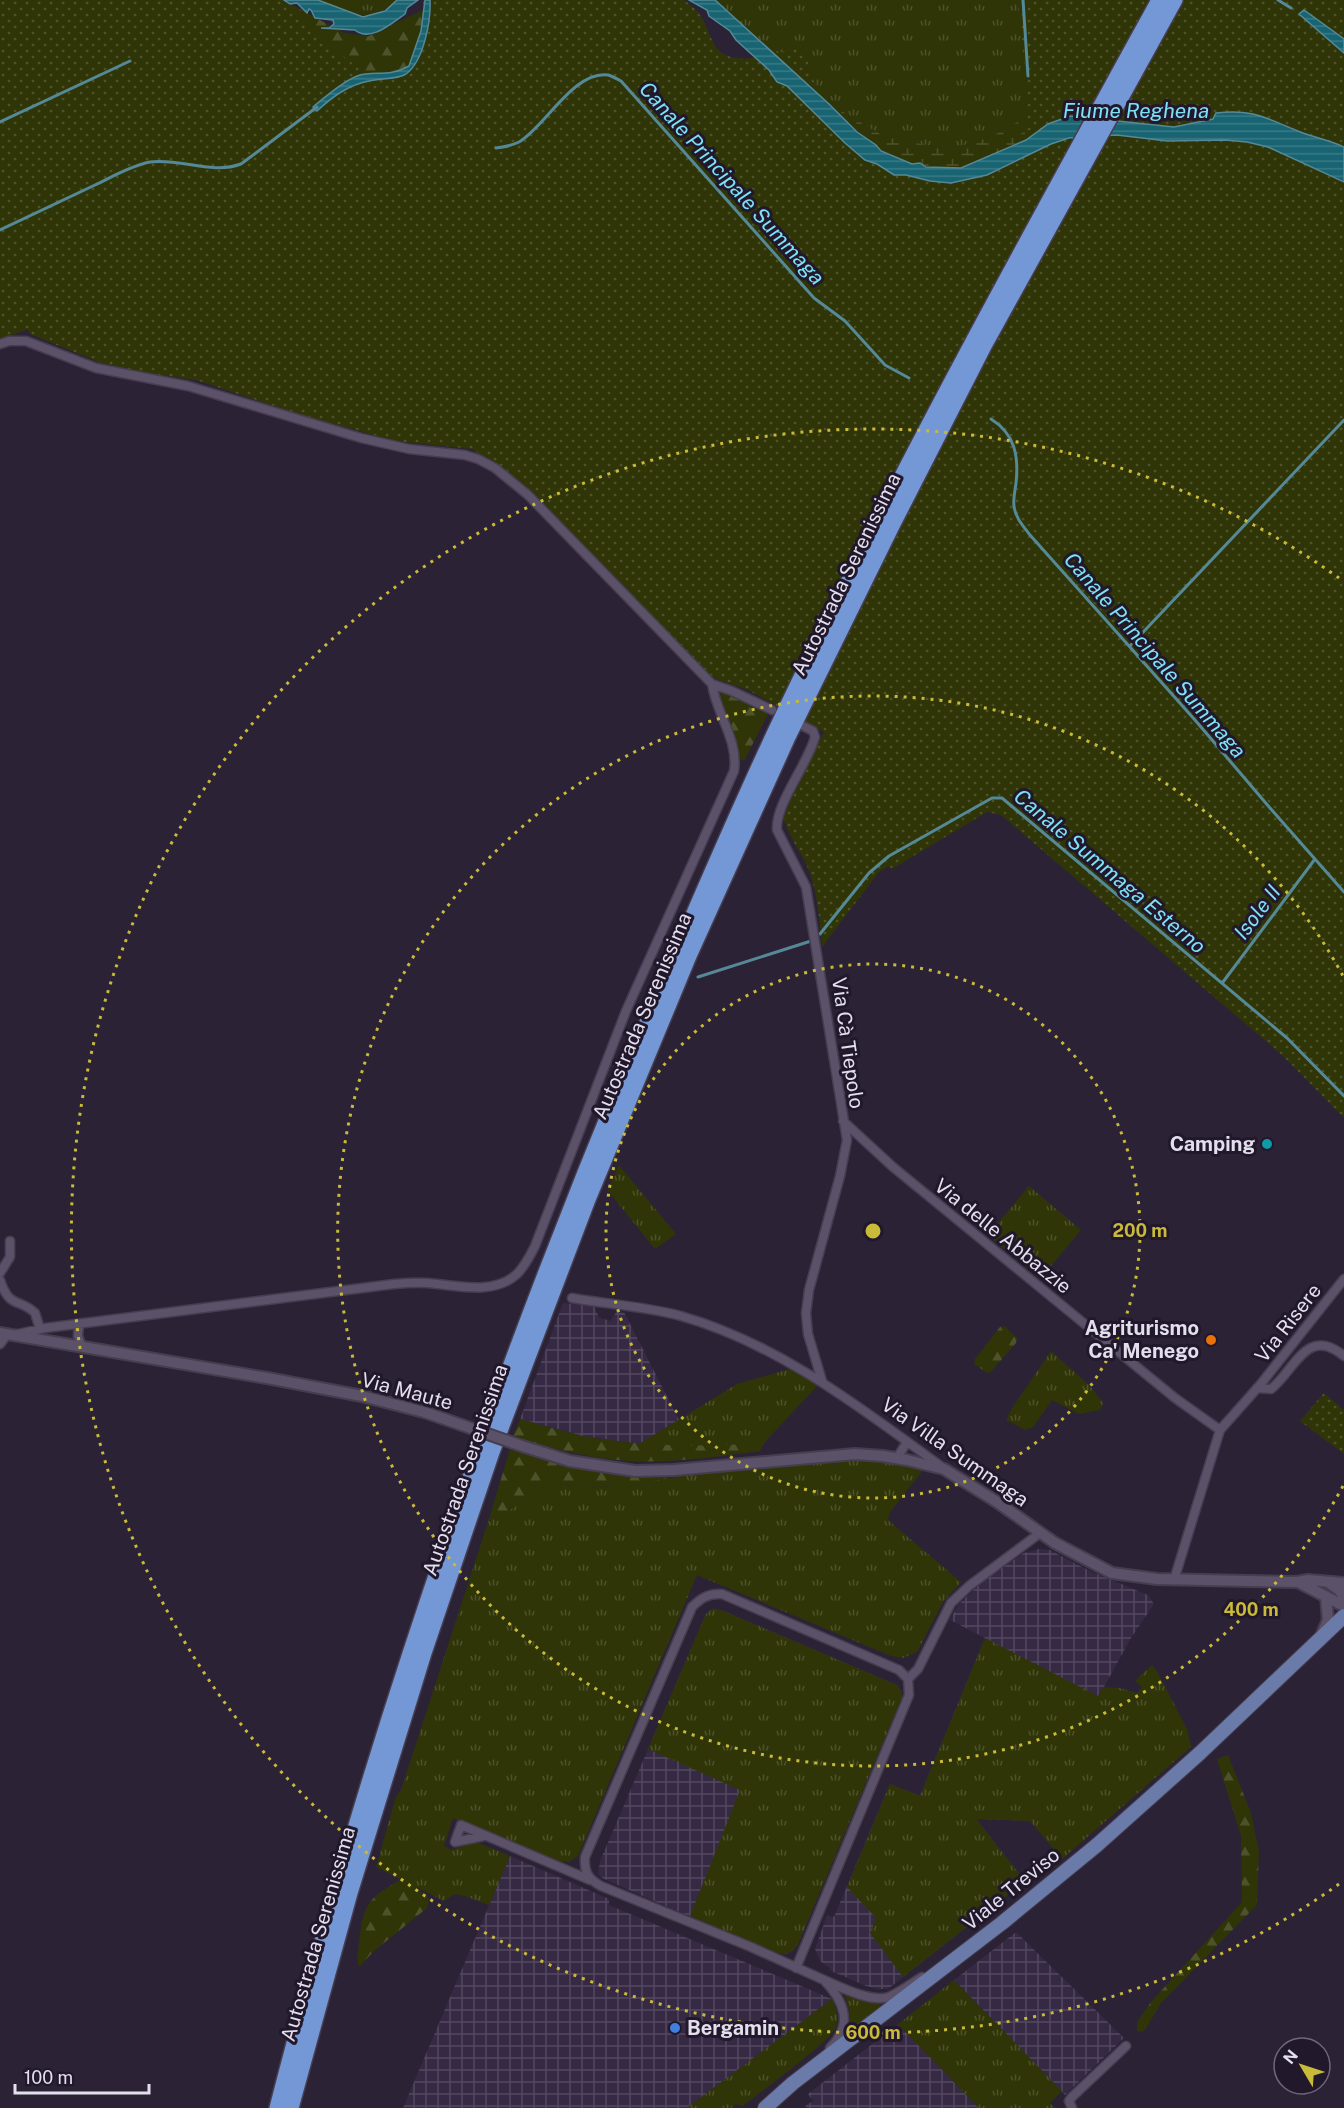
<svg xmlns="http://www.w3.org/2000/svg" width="1344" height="2108" font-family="'Public Sans',sans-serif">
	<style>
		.industrial { fill: url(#industrial-grid) }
		.grass { fill: url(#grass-tufts) }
		.forest { fill: url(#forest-firs) }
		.wetland { fill: url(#wetland-marsh) }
		.park { fill: url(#park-dots) }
		.water { fill: url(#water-rules); stroke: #558997; stroke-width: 1.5 }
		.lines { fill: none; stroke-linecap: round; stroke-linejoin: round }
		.stream { stroke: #558997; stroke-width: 3 }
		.minor-casing { stroke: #463d4f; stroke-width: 11 }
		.tertiary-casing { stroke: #463d4f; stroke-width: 14 }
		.primary-casing { stroke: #463d4f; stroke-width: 16 }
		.motorway-casing { stroke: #463d4f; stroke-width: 18 }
		.minor { stroke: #5b5168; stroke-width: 8 }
		.tertiary { stroke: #5b5168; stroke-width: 10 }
		.primary { stroke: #6a7baa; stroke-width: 14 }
		.motorway { stroke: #7497d6; stroke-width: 15 }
		.tertiary-bridge-casing { stroke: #463d4f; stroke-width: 14; stroke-linecap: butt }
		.tertiary-bridge { stroke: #5b5168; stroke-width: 10 }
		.ring { fill: none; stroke: #caba39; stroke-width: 3; stroke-dasharray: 3 6 }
		.culture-dot { fill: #0f9aa8; stroke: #21182c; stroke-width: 2 }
		.food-dot { fill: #e8710a; stroke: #21182c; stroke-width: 2 }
		.shop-dot { fill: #3f7fe0; stroke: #21182c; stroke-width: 2 }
		.labels { text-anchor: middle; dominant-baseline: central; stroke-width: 6; stroke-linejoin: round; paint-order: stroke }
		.street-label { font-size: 20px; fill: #e4dfed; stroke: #21182c }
		.poi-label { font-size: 20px; font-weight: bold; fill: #e4dfed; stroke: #21182c; text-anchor: end }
		.water-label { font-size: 21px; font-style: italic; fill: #7ee0f6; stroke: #21182c }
		.centre { fill: #caba39; stroke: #21182c; stroke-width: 3 }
		.ring-label { font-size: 18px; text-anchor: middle; font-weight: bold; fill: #caba39; stroke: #21182c; stroke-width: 6; stroke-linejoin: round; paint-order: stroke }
	</style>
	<defs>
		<pattern id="industrial-grid" width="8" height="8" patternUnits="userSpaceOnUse" patternTransform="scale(1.5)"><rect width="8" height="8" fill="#362944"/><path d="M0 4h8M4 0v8" fill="none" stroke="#53485f"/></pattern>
		<pattern id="grass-tufts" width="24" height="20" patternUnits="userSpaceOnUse" patternTransform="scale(1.5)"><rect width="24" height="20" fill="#2f3507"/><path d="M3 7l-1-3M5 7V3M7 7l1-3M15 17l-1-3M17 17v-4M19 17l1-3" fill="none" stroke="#4d522b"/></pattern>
		<pattern id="forest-firs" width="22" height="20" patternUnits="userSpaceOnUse" patternTransform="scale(1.5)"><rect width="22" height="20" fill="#2f3507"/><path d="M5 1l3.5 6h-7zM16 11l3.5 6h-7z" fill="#4d522b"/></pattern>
		<pattern id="wetland-marsh" width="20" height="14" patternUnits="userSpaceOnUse" patternTransform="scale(1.5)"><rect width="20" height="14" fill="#2f3507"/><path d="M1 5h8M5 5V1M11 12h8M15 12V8" fill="none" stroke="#4d522b"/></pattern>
		<pattern id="park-dots" width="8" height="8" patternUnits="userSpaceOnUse" patternTransform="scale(1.5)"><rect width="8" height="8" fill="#2f3507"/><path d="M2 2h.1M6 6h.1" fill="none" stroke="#4d522b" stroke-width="1.8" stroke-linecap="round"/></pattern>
		<pattern id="water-rules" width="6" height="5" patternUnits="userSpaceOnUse" patternTransform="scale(1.5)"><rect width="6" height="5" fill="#186472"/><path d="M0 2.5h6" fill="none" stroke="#397a86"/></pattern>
	</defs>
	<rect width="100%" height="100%" fill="#2b2236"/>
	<path class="industrial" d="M563,1303L594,1306L599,1317L610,1321L617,1311L624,1312L679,1420L639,1444L583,1436L520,1419Z
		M1039,1549L1050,1550L1090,1571L1148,1595L1154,1604L1131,1638L1030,1821L976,1819L1025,1881L888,1989H878L866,1986L829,1970L830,1968L820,1961L815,1949L827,1915L834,1917L890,1784L920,1796L985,1638L950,1620L958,1605L983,1581L1024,1553Z
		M712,1609L721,1610L897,1685L902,1692V1697L798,1944L791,1952L785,1954L775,1952L663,1905L602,1878L598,1874L600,1861L706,1614Z
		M510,1856L609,1899V1905L832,1999L687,2108H403Z
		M1016,1932L1124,2038L1065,2095L954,1980Z
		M898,2024L979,2108H807L805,2106L813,2101L808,2094Z"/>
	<path class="grass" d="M318,0H397C370,25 349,14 318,0Z
		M715,0H1148L1025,118L996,134L973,143L948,149L885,137L829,104Z
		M619,1165L676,1234L655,1249L608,1191Z
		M1029,1186L1081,1230L1040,1279L988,1235Z
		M1051,1351L1090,1386L1103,1403L1100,1410L1079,1414L1052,1400L1033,1427L1025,1430L1006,1420L1012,1408Z
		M790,1369L818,1385L764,1443L713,1447L639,1444L737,1384Z
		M837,1460L883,1461L923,1470L890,1512L888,1520L961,1582L943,1602L917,1652L903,1658L891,1656L697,1575L578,1856L569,1862L559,1861L453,1818L444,1846L451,1850L476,1842L510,1856L489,1905L465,1896L455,1894L444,1901L376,1867L396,1796L401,1790L488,1522L558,1483L586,1487L618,1486L709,1472Z
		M712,1609L721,1610L897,1685L902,1692V1697L798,1944C793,1953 785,1955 775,1952L690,1916L740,1790L648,1749L706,1614Z
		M985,1638L1098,1696L1103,1687L1120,1688L1137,1693L1142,1687L1135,1681L1152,1665L1158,1673L1187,1729L1191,1747L1062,1859L1030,1821L976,1819L1025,1881L903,1977L870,1933L876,1918L847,1887L890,1784L920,1796Z
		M954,1980L1062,2091L1050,2103L1055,2108H979L898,2024Z
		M844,1992L863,2001L883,2005L848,2032L850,2013Z
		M832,1999C836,2006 839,2019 836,2027C830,2042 760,2092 743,2106L736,2104L731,2108H687Z"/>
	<path class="forest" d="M70,0H283L344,33L369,36L433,5L431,23L399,85Z
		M723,691L765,709L768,714L744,761L740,759L718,701L719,695Z
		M1004,1326L1017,1338L1016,1343L989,1374L974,1364L975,1359L1000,1327Z
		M520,1419C541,1425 562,1431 583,1436C643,1447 704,1447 764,1443L760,1451C728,1455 696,1460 663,1461C613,1464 560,1452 513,1436Z
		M511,1446L546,1461L606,1474L668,1478L623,1486L586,1487L558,1483L488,1522Z
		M1228,1755L1251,1813L1259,1852L1257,1905L1161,2003L1148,2025L1142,2032L1137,2031V2022L1151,2002L1242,1902L1241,1836L1217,1759Z
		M400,1880L412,1884L429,1898L427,1908L374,1951L359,1967C356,1958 358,1953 359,1944C363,1906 365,1900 400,1880Z"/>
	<path class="wetland" d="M828,103L885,137L948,149L973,143L996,134L1025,118L1026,139C999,152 947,183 920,163C891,168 847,122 828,103Z"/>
	<path class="park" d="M0,0H281L315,35L368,75L405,68C417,48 424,24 423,0H684C704,14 703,21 713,42C727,73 778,52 803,46L826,121L927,177L1025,154V73L1018,0H1344V1118L1282,1055L1001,815L987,812L892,869L889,866L879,872L822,947C820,924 818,899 811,876C804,855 788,838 783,816L824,732L748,690L719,680L709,674L531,493L503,469L472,449L395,441L295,413L196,380L146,373L101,363L30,334L28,329L0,340Z
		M1324,1393L1344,1410V1454L1300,1421Z"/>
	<path class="water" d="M284,0H318L363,17L385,11L397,0H418L407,8L405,14C392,23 370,43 355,30L321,28H329L334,24L333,20L315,18L311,10L309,9L307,13L297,3L290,4Z
		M425,0H430C431,20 424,61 406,74C396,80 380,78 369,81C348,85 332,97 317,111L313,107C325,97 342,82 357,76C374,70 388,78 409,66L421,31Z
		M689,0H715L829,104L857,132L876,145L881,151L912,164L920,163L926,167L961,168L1026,140L1048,124L1070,116L1174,127L1213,119L1216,113C1254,108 1269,120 1303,133C1317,138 1331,141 1344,147V182L1268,147L1247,142L1225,140L1167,141L1117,135L1069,138L1051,144L987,175L951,183L930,181L906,175H894L877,164L865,160L845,143L787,86L777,82L769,70L736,40L730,31L709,16L707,10Z
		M1304,10L1344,39V53L1299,14Z"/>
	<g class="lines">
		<path class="stream" d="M1023,0L1028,76
			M1278,0L1291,8
			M0,122L130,61
			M496,148C504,147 511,146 519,142C545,127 574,70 608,75C612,76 617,79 621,81L814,298L845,321L885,365L909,378
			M0,230C32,215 64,200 95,185C112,177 132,165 150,162C181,158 211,175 241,164L317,107
			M991,419C1015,434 1019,456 1016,483C1015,491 1013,499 1014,506C1015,517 1023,526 1030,535L1195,720L1270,808L1344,892
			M1130,646L1344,420
			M820,934L869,873L889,856L992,798H1002L1287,1038L1344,1096
			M698,977L811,941
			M1223,982L1315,859"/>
		<defs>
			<path id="minor" d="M0,344L9,341H26L96,368L188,386L361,438L409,449L465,455L478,459L495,468L528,495L712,684L732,691L772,710
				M803,726L813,731L815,737C808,764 775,804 777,830L806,887L847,1140L840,1176L809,1290L806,1313L808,1334L822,1381
				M843,1121L893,1167L1175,1398L1220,1430L1174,1580
				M0,1273L10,1257V1241
				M0,1280C9,1309 20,1298 35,1313L40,1329
				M572,1298C607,1304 648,1307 681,1316C779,1344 861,1408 942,1467
				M79,1324L78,1336L82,1347
				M18,1334L45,1328L394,1284C405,1283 416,1282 427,1283C456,1285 493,1296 517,1274C525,1266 530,1256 535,1246L626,1011L734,771C739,741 716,713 712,684
				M0,1344L7,1335
				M1257,1388L1271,1389C1295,1370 1307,1325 1344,1356
				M1220,1430L1260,1385L1344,1279
				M897,1458L907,1442
				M455,1842L461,1825L590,1880
				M455,1842L484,1836
				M796,1968L909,1695L908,1679L918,1669L951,1603L969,1586L1040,1533
				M824,1980L751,1947L601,1886C588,1879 584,1872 585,1857L692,1607C701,1598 709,1593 722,1594L899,1670L908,1679
				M830,2048C854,2024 844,2001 824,1980C840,1987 872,2003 889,1997C900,1992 911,1984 922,1977
				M1072,2108L1069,2101L1072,2097L1126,2046"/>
			<path id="tertiary" d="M0,1333L267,1378L362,1396L424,1412L459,1424
				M522,1446L570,1461L635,1471L674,1470L855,1454L883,1456L907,1460L944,1469L997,1502L1055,1543L1112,1573L1157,1579L1297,1582L1308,1580L1344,1583
				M1300,1583L1344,1606
				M1329,1583L1339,1590L1344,1596
				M1322,1634L1328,1620L1326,1597"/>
			<path id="primary" d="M765,2108L793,2083L1002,1923L1097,1845L1200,1753L1344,1616"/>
			<path id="motorway" d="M277,2108C368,1755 486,1409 626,1072C674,959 722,845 774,734C892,484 1026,242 1159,0
				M291,2108L350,1893L424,1653L492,1452L587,1202L689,956L788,737L893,524L983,348L1175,0"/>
		</defs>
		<use href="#minor" class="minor-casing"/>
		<use href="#tertiary" class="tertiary-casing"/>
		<use href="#primary" class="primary-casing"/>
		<use href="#motorway" class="motorway-casing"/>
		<use href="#minor" class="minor"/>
		<use href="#tertiary" class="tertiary"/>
		<use href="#primary" class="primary"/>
		<use href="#motorway" class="motorway"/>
		<defs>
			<path id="tertiary-bridge" d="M459,1424L522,1446"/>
		</defs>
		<use href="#tertiary-bridge" class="tertiary-bridge-casing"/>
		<use href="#tertiary-bridge" class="tertiary-bridge"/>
	</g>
	<g class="ring">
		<circle cx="873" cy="1231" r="267"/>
		<path d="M1343 1486A535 535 0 1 1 1343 976"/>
		<path d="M1339 1884A802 802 0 1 1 1339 578"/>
	</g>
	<circle class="culture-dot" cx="1267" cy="1144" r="6"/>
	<circle class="food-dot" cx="1211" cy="1340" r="6"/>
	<circle class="shop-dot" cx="675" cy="2028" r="6"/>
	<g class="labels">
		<g class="street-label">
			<text transform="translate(846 574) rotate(-64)">Autostrada Serenissima</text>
			<text transform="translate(642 1016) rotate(-67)">Autostrada Serenissima</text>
			<text transform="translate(848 1043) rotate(82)">Via Cà Tiepolo</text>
			<text transform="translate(1003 1236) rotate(39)">Via delle Abbazzie</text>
			<text transform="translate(1288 1323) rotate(-52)">Via Risere</text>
			<text transform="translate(407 1391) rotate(15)">Via Maute</text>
			<text transform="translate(955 1452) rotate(35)">Via Villa Summaga</text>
			<text transform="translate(465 1470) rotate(-71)">Autostrada Serenissima</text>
			<text transform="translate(1011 1889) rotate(-39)">Viale Treviso</text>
			<text transform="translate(318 1934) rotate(-74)">Autostrada Serenissima</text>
		</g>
		<g class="poi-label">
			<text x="1255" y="1144">Camping</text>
			<text x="1199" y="1328">Agriturismo<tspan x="1199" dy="23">Ca' Menego</tspan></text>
			<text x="687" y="2028" text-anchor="start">Bergamin</text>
		</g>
		<g class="water-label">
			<text x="1136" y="110">Fiume Reghena</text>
			<text transform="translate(732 183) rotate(48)">Canale Principale Summaga</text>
			<text transform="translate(1155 655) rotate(49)">Canale Principale Summaga</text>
			<text transform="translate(1110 871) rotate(40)">Canale Summaga Esterno</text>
			<text transform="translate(1257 912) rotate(-53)">Isole II</text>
		</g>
	</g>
	<circle cx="873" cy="1231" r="9" class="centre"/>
	<g class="ring-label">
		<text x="1140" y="1237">200 m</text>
		<text x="1251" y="1616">400 m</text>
		<text x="873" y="2039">600 m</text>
	</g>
	<g transform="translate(1302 2066) rotate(309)"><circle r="28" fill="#21182c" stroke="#6f6879" stroke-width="1.5"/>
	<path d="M0-4.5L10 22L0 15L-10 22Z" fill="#caba39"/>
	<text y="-9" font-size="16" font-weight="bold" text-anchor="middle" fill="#e4dfed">N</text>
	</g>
	<path d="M15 2084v9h134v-9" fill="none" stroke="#e4dfed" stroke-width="3"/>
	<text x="24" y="2084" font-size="18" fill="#e4dfed" stroke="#21182c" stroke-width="4.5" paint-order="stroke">100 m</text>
</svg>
